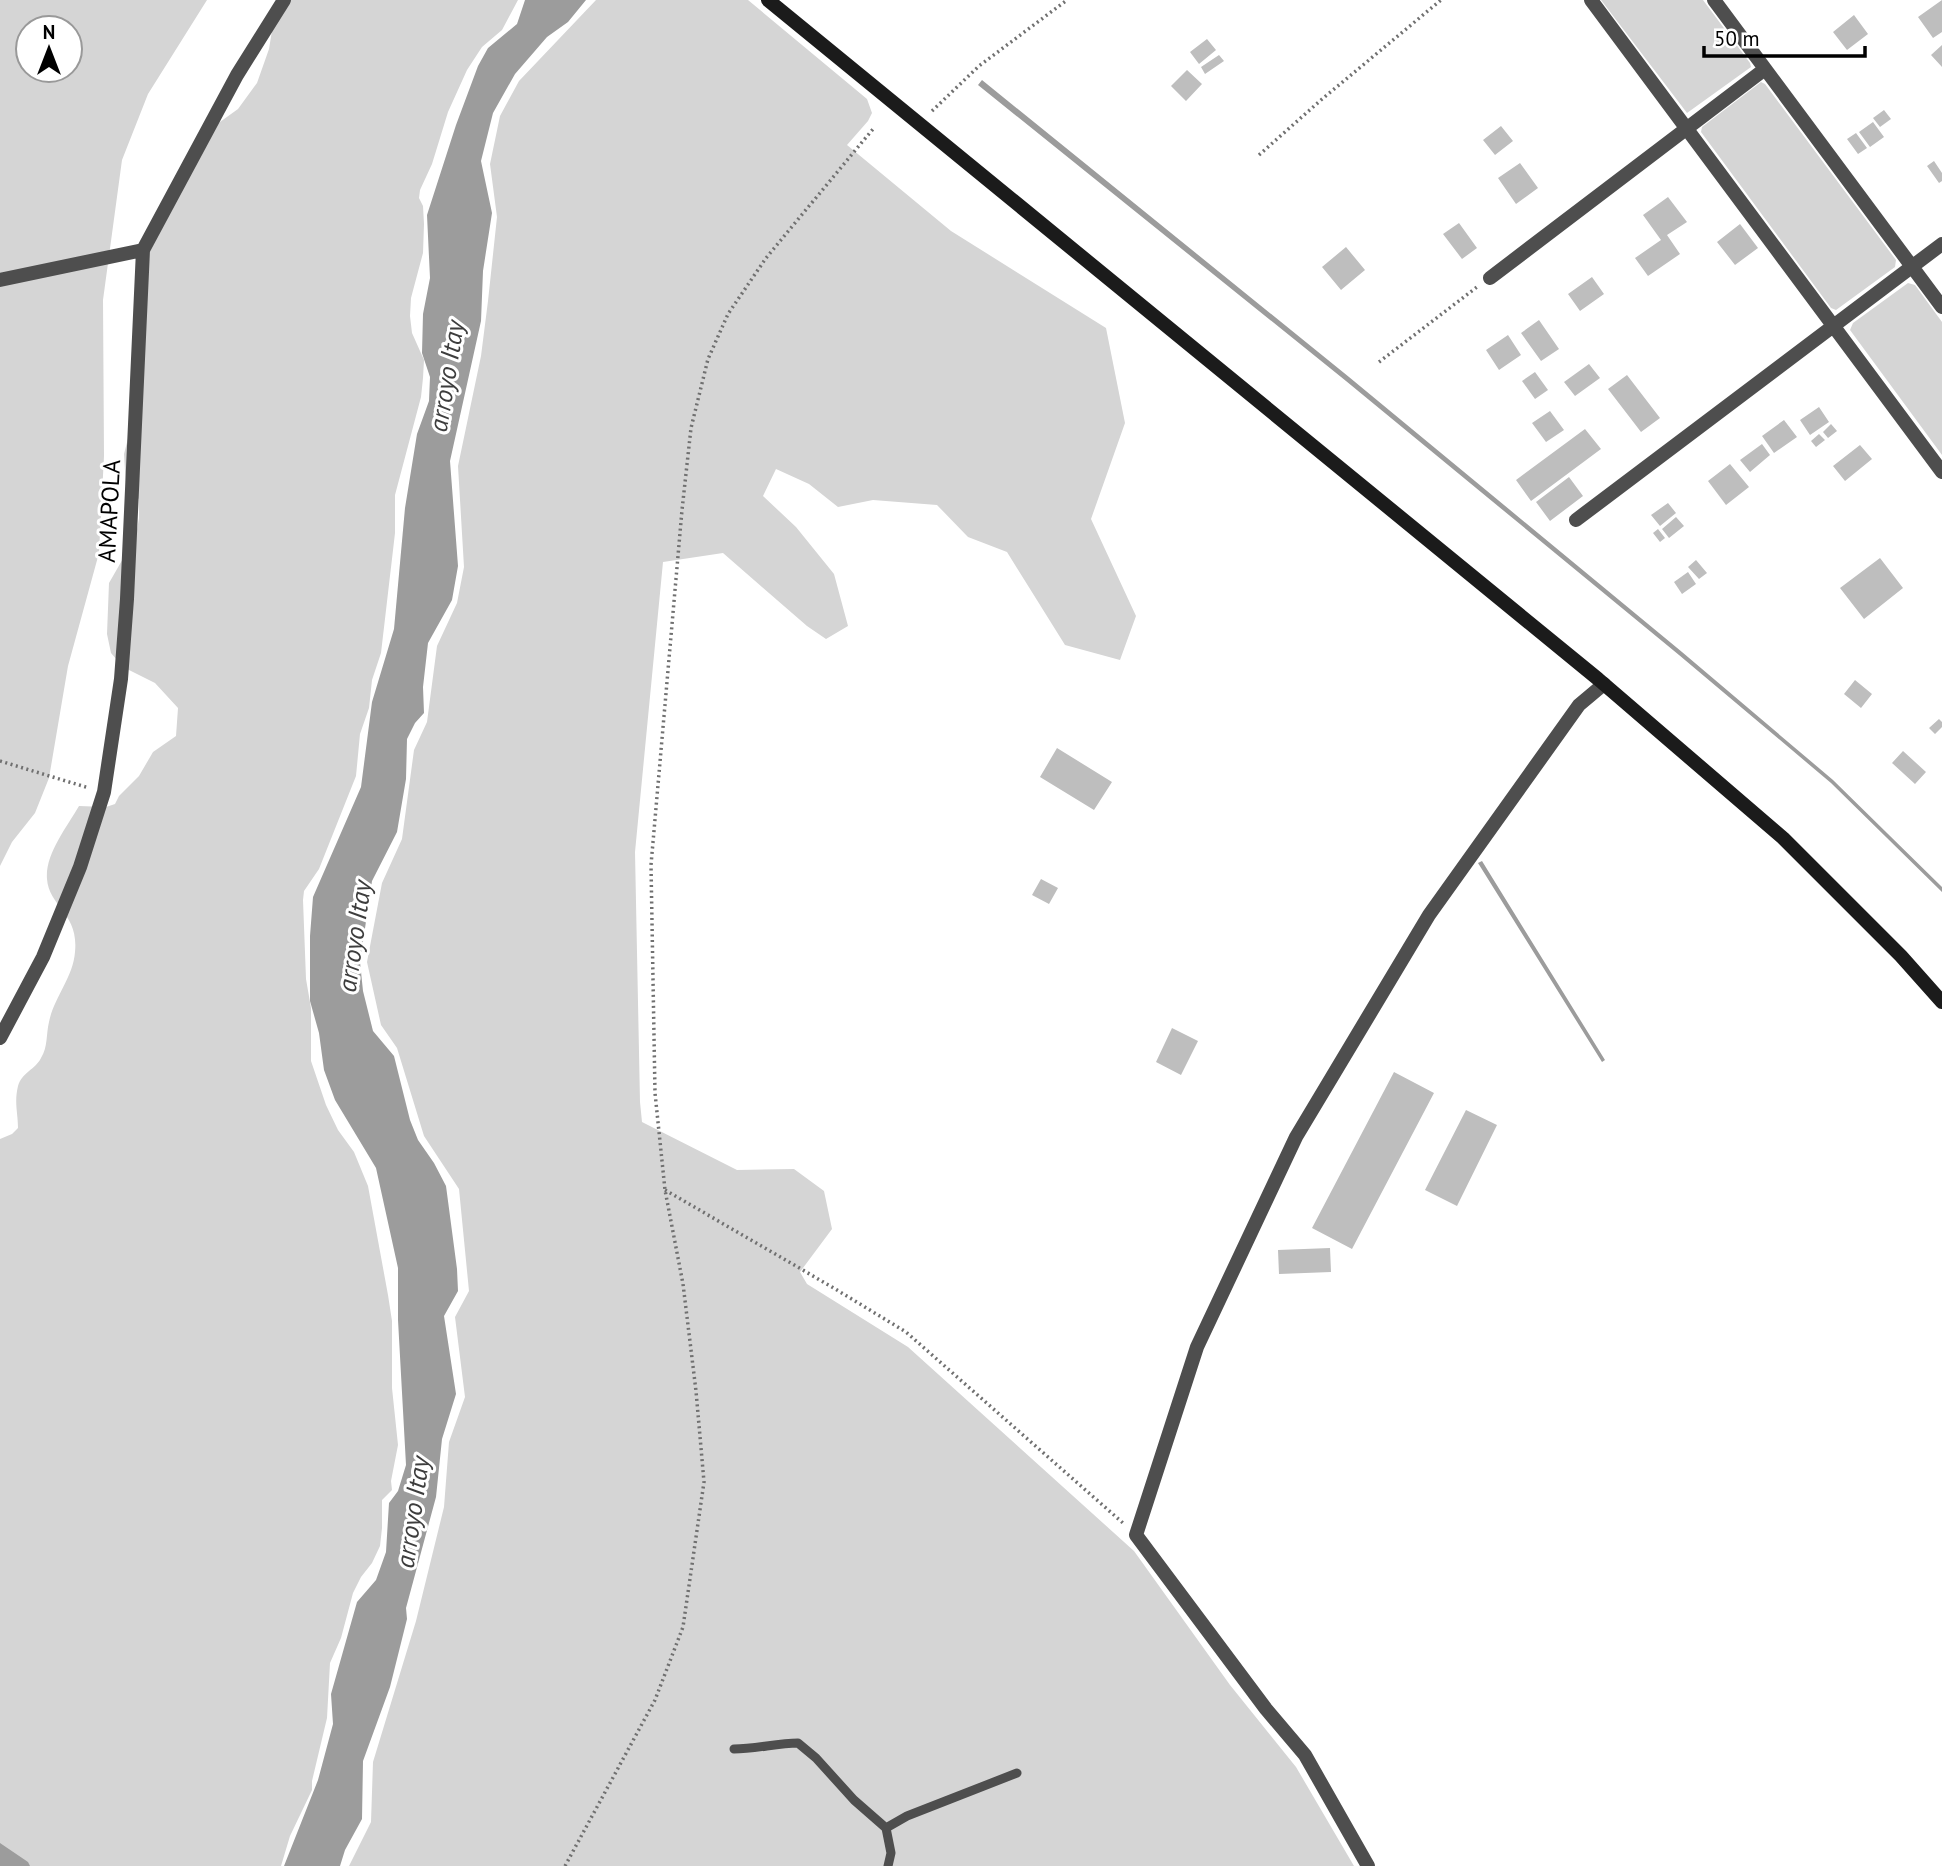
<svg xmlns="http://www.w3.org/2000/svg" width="1942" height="1866" font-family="'PT Sans',sans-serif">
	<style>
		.green { fill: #d5d5d5; fill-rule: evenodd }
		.water { fill: #9c9c9c }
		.building { fill: #bebebe }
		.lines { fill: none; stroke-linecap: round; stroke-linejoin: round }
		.path { stroke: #707070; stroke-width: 3.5; stroke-dasharray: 2 3.5; stroke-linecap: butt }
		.lane { stroke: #4e4e4e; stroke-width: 9 }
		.street { stroke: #4e4e4e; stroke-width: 14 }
		.secondary { stroke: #1b1b1b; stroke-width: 14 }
		.labels { text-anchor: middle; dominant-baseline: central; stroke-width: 6; stroke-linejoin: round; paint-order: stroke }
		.street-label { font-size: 24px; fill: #000; stroke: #fff }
		.water-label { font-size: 26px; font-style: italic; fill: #3d3d3d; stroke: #fff }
	</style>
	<rect width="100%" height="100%" fill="#fff"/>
	<path class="green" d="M0,0H207L148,94L122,160L103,300L104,456L99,553L68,666L49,778L35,813L12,842L0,866ZM28,28H70V70H28Z
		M277,0H518L502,30L482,47L467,70L448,112L432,164L420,190L419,198L423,206L424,224L423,253L411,298L410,316L412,333L424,360L423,378L421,397L395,495V533L381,653L372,680L369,708L360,734L356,776L319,869L304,891L303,900L306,979L311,1008V1061L326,1105L338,1130L354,1152L368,1186L388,1295L392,1321V1388L398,1445L391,1481L392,1490L382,1500V1528L380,1546L372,1563L361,1577L353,1593L341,1638L330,1663L327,1718L312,1781V1790L290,1836L281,1866H0V1139L12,1134L18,1128C18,1112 14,1103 18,1086C22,1072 35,1070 41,1058C48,1047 46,1034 49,1022C54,997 73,978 75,952C79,913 49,907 47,879C45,854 67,827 79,806L106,807L115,804L119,796L139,776L153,752L176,736L178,708L155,683L123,667L111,653L107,634L109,583L136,536L139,518V499L126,488L124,454L133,419L137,278L206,132L238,109L257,83L269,49Z
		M596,0H748L867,99L872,113L868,121L847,145L951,231L1106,328L1125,423L1091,519L1136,616L1120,660L1065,645L1007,552L968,537L937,505L873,500L838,507L809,484L776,469L763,496L796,527L834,574L848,626L826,639L807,626L723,553L663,562L635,852L640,1102L642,1122L737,1170L794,1169L824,1191L832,1229L800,1272L807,1284L908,1347L1134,1551L1230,1685L1296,1767L1354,1866H349L371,1822L373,1762L416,1621L444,1507L449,1442L465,1397L455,1317L469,1291L459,1189L424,1136L397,1048L381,1025L367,962L382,883L402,839L414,750L427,722L437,646L457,603L464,567L458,466L481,356L488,301L497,217L490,164L500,116L519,81Z
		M1601,0H1703L1750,63L1751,67L1687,113Z
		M1761,82L1765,84L1896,260L1895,267L1836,310L1831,308L1701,132L1702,127Z
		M1908,283L1915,285L1942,322V455L1850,330L1853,323Z"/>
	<path class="water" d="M525,0H586L568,22L547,37L515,74L493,113L481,161L492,213L483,271L481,321L450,461L458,566L452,600L428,643L423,687L424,713L415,723L407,739L406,779L397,832L372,881L360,962L363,991L373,1031L394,1056L410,1120L418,1140L434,1163L446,1186L457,1269L458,1291L444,1316L456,1394L442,1439L436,1497L406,1608L407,1619L390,1687L363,1761L362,1819L345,1850L340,1866H284L318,1780L333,1724L331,1694L357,1602L376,1580L386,1552L389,1503L398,1491L406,1465L398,1320V1268L376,1168L335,1100L324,1070L319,1033L310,1001V936L313,897L361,787L372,702L394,629L405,508L417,434L429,401L430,377L422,353L423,314L430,278L427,215L456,125L478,66L488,48L517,24Z
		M982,80L1349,377L1682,652L1833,780L1942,887V892L1831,783L1679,655L1346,381L978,85Z
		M1482,861L1605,1060L1602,1062L1478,863Z
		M0,1843L28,1862L30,1866H0Z"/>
	<path class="building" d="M1942,0V32L1933,38L1918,17Z
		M1854,15L1868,34L1847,50L1833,32Z
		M1207,39L1216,50L1199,64L1190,52Z
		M1942,45V67L1931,55Z
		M1219,55L1224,61L1205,74L1201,67Z
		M1187,70L1202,84L1186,101L1171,86Z
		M1884,110L1891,119L1880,127L1873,118Z
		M1873,122L1884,137L1870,147L1859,132Z
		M1501,126L1513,141L1495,155L1483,140Z
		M1856,133L1867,148L1858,154L1847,139Z
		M1934,161L1942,173V181L1939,183L1927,166Z
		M1520,163L1538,188L1516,204L1498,178Z
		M1668,197L1687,222L1667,235L1680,254L1648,276L1635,258L1661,240L1643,215Z
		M1459,223L1477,248L1462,259L1443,234Z
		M1740,224L1758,248L1735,265L1717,242Z
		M1346,247L1365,270L1341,290L1322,267Z
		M1592,277L1604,294L1580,311L1568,294Z
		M1539,320L1559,349L1541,361L1521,333Z
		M1508,335L1521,355L1499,370L1486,350Z
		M1589,364L1600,378L1575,396L1564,382Z
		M1535,372L1548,390L1535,399L1522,381Z
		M1627,375L1660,418L1641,432L1608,389Z
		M1819,407L1829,422L1810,435L1800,420Z
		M1550,411L1564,430L1546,442L1532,423Z
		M1784,420L1797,437L1774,453L1762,436Z
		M1831,424L1837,431L1828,438L1823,432Z
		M1585,429L1601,449L1531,501L1516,480Z
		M1819,434L1825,440L1816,447L1811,441Z
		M1762,444L1770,455L1750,472L1740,460Z
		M1860,445L1872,459L1845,481L1833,466Z
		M1730,464L1749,487L1726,505L1708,481Z
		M1569,477L1583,496L1550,521L1536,502Z
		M1668,503L1676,513L1660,526L1651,515Z
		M1676,517L1684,526L1669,538L1662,529Z
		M1658,529L1665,538L1660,542L1653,533Z
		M1880,558L1903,588L1864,619L1840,588Z
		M1696,560L1707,573L1699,579L1688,567Z
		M1688,572L1696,584L1682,594L1674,582Z
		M1855,680L1872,694L1861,708L1844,694Z
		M1939,719L1942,722V727L1935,734L1929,728Z
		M1057,748L1112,782L1094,810L1040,777Z
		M1903,751L1926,772L1915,784L1892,763Z
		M1041,879L1058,888L1049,904L1032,895Z
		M1172,1028L1198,1041L1181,1075L1156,1062Z
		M1394,1072L1434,1093L1352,1249L1312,1228Z
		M1466,1110L1497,1125L1457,1206L1425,1190Z
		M1330,1248L1331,1272L1279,1274L1278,1250Z"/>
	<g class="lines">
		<path class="path" d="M932,111L979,66L1067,0
			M1259,155L1321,100L1441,0
			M1379,362L1477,287
			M0,761L89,788
			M665,1190L832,1287L906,1332L1123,1523
			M565,1866L655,1700L683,1627L704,1482L696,1391L683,1284L665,1190L655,1093L651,865L682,510L691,428L708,359L728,314L766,258L873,129"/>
		<path class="lane" d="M734,1749C756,1749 777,1743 798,1743L816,1758L854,1800L886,1828L891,1853L888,1866
			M886,1828L907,1816L1017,1773"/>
		<path class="street" d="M1591,0L1942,472
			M1714,0L1942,307
			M1490,278L1765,69
			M0,280L143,250
			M1576,520L1942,244
			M0,1038L43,957L80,867L104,792L121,679L127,599L143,250L237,75L284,0
			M1368,1866L1305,1755L1266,1709L1136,1535L1197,1347L1296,1137L1429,915L1579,705L1604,684"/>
		<path class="secondary" d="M768,0L1598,679L1783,838L1901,956L1942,1002"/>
	</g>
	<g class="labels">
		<g class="street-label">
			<text transform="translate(109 511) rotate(-87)">AMAPOLA</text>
		</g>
		<g class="water-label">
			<text transform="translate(446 376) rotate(-81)">arroyo Itay</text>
			<text transform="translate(354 936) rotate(-82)">arroyo Itay</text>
			<text transform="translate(412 1512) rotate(-82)">arroyo Itay</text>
		</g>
	</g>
	<g transform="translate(49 49)"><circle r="33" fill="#ffffff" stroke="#999999" stroke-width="2"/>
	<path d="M0-5L12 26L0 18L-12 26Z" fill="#000000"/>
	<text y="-10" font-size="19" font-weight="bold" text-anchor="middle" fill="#000000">N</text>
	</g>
	<path d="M1704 46v10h161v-10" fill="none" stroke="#000000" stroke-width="3.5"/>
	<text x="1714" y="46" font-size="21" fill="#000000" stroke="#ffffff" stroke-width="5" paint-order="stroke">50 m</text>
</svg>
